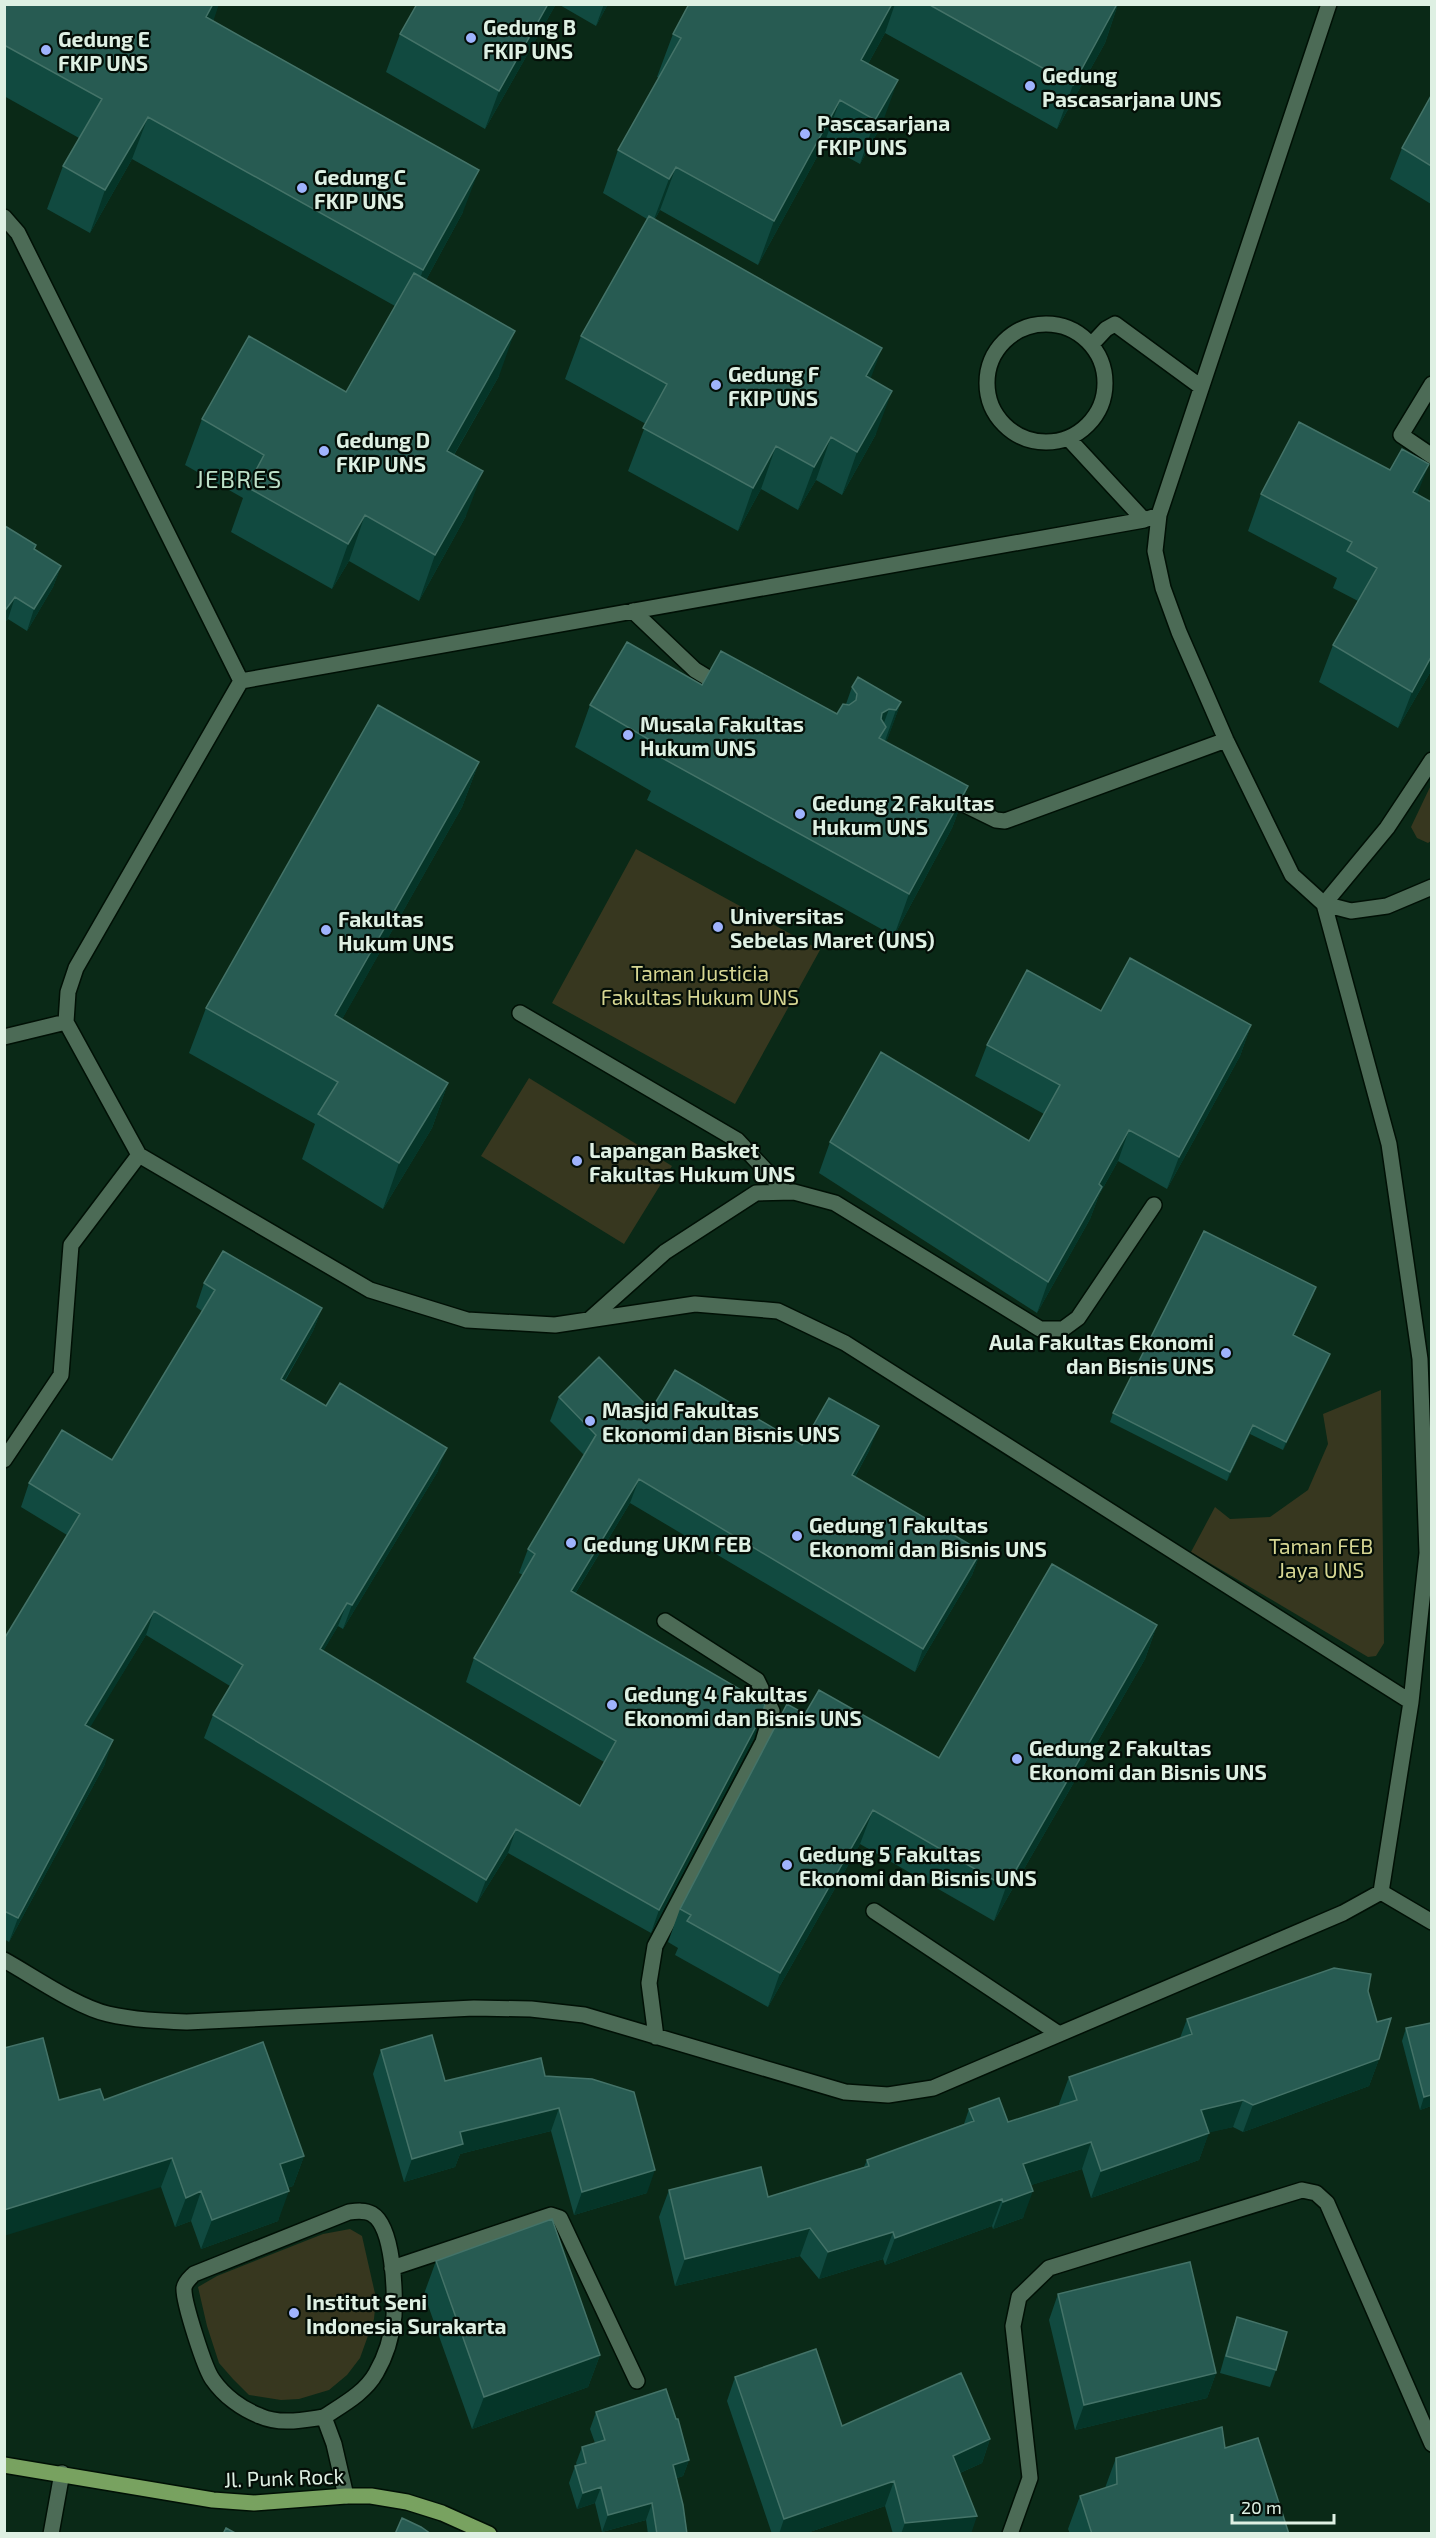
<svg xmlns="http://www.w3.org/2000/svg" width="1436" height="2538" font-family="'Exo 2',sans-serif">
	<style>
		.green { fill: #37371f }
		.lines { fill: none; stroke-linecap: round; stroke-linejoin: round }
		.minor-casing { stroke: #001005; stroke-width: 18 }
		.major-casing { stroke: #001005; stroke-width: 18 }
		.minor { stroke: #4c6b56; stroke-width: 15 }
		.major { stroke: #78a260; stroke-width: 15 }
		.wall { fill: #114a40 }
		.shaded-wall { fill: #053528 }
		.building { fill: #275b52; stroke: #447368; stroke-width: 1.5 }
		.poi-dot { fill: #9fb3fd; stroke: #040e07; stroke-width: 2 }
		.labels { text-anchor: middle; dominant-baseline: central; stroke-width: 4.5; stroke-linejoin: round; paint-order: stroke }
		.poi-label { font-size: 21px; font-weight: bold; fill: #def0e3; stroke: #040e07; text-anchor: start }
		.park-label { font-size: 21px; fill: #d6d692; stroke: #040e07 }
		.street-label { font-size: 21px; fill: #def0e3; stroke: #040e07 }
		.quarter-label { font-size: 24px; letter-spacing: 1.5px; fill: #bee1c9; stroke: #040e07 }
	</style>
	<rect width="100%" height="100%" fill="#0a2917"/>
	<path class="green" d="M1431,785V841L1428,843L1417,838L1411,827Z
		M636,849L820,950L735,1104L552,1003Z
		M529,1078L672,1166L624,1244L481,1156Z
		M1381,1390L1384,1643L1376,1656L1368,1657L1191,1552L1215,1507L1230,1519L1270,1517L1308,1490L1328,1444L1323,1414Z
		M350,2229L362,2236L376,2298L374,2319L360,2358L347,2375L329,2390L299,2399L281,2400L249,2395L233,2379L219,2363L207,2326L198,2287L217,2276L323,2234Z"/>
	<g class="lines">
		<defs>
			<path id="minor" d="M1329,4L1159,515L1155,551L1163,588L1179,632L1226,740L1292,875L1324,904L1351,911L1387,906L1432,887
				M4,217L18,233L241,681L76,968L68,992L66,1022L139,1155L370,1290L467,1320L555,1325L695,1304L778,1311L845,1343L1411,1702
				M987 383a59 59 0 1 1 118 0a59 59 0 1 1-118 0Z
				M1092,344L1106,329L1115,324L1201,387
				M1432,384L1401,435L1432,456
				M1068,438L1144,520
				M633,611L695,670L723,687
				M241,681L1144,520L1159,515
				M943,794L996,820L1005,821L1226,740
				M1324,904L1389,1144L1420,1359L1427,1553L1411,1702L1381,1892L1432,1922
				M1324,904L1387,828L1432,760
				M520,1013L737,1140L786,1192
				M4,1037L66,1022
				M589,1320L665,1252L756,1193L794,1192L835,1203L1040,1329H1063L1078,1318L1154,1205
				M4,1460L61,1375L71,1245L139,1155
				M874,1911L1059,2034
				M4,1960C33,1976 77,2007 108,2014C134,2020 161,2021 187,2022L474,2008L531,2009L584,2015L845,2092L888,2095L933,2088L1343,1913L1381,1892
				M656,2037L649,1983L655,1946L763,1742L772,1711L757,1680L665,1621
				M392,2268L551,2215L560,2218L637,2381
				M324,2417C342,2405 365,2393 376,2373C386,2356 392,2335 394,2316C395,2293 394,2227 372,2214C365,2210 357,2211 349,2212L194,2274C190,2278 185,2282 184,2288C183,2301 205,2370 213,2380C224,2396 242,2409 260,2416C280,2425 303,2420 324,2417L334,2444L346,2496
				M51,2534L62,2473
				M1010,2534L1030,2478L1013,2326L1019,2297L1049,2268L1302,2190L1316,2193L1327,2203L1432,2444"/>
			<path id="major" d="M4,2465L213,2500L254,2503L346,2496H371L407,2502L442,2513L489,2534"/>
		</defs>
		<use href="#minor" class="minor-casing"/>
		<use href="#major" class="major-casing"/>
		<use href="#minor" class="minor"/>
		<use href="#major" class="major"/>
	</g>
	<path class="wall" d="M4,4L214,19L213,21L463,212L426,280L499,376L454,455L466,516L419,601L349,561L332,589L231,532L243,498L185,465L202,419L346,392L395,306L132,159L90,233L47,209L63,166L79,138L4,96Z
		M417,4H556L485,129L386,72L400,34Z
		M558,4H608L596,26Z
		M689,4H1118L1105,43L1057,129L885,33L868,64L882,124L860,164L824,144L758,265L660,210L655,219L871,379L876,434L842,495L816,480L798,510L761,489L738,531L628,471L646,424L565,379L581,336L647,219L603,193L618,150L659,78L657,77L673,34Z
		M1431,96V204L1390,179L1402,148Z
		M1261,494H1418L1431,671L1398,728L1319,682L1333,645L1358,601L1333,588L1337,578L1248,531Z
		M4,527L36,545L35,550L61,566L53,587L27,631L8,619L4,623Z
		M702,685L837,714L846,704L852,687L901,702L886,742L968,786L952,828L894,936L647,800L651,791L575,747L590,705Z
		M479,762L462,807L342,1019L448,1083L432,1128L383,1209L302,1159L315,1124L189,1053L206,1008Z
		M1101,1011L1251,1025L1240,1056L1167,1189L1118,1161L1099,1195L1090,1219L1037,1313L819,1173L830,1142L1029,1141L1044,1114L975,1076L987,1045Z
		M204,1283L322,1308L313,1331L285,1381L326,1406L438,1471L343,1629L338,1626L323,1651L580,1806L604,1762L466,1682L474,1658L523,1575L519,1573L528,1549L584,1455L550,1421L559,1397L651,1410L802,1445L870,1449L855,1477L981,1551L972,1575L915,1672L630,1503L575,1594L754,1738L651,1933L508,1853L477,1903L204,1738L213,1715L230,1686L146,1635L89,1728L105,1764L9,1942L4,1939V1639L67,1535L21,1507L29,1483L112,1460L202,1311L196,1307Z
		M1316,1287L1313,1295L1294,1335L1330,1354L1327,1362L1283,1450L1250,1434L1227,1481L1110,1422L1113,1413Z
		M1157,1625L1145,1659L994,1921L860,1844L768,2007L675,1955L678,1948L668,1942L680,1909L805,1714L939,1758Z
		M1368,1991L1379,2059L1369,2086L1243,2132L1233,2127L1209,2132L1199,2160L1091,2198L1082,2169L1031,2185L1023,2218L993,2229L992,2226L885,2265L883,2259L819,2279L800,2256L675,2286L659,2217L669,2190L768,2197L864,2167L867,2160L964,2124L969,2109L1008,2122L1060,2106L1059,2104L1069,2077L1180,2038L1187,2019Z
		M1406,2028L1431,2106L1420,2110L1402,2041Z
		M381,2050L445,2081L545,2076L647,2193L574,2215L551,2131L460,2154L455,2167L404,2182L373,2074Z
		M59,2100H104L304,2156L293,2186L287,2188L278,2221L201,2249L191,2221L175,2227L161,2187Z
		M436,2261L600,2355L588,2387L472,2429L424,2294Z
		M1058,2294L1216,2373L1207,2398L1075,2430L1049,2320Z
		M1237,2317L1276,2370L1270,2387L1220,2373L1231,2334Z
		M735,2377L842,2426L990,2439L982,2463L960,2473L971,2534H893L885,2506L804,2534H772L727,2401Z
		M596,2412L689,2460L683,2476L677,2478L687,2534H648L646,2520L602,2532L595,2503L577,2509L569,2483L575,2466H577L576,2463L582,2447L595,2443L590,2429Z
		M1225,2448L1289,2534H1070L1068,2529L1080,2496L1105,2488L1116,2458Z"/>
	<path class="shaded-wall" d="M213,4H219L214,19L190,60L206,17Z
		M548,4H556L485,129L499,91Z
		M604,4H608L596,26Z
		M892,4H895L885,33L846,104L861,60Z
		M1117,4H1118L1105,43L1057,129L1073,85Z
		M898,80L882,124L860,164L875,120Z
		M840,100L824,144L758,265L774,221Z
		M148,117L132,159L90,233L105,190Z
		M676,167L660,210L653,222L669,179Z
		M479,170L463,212L408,313L423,270Z
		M515,331L499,376L430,496L447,451Z
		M882,348L866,391V376Z
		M892,391L876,434L842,495L857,452Z
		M831,437L816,480L798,510L814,467Z
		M776,446L761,489L738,531L753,488Z
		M1429,464L1415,500L1413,492Z
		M483,471L466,516L419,601L435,555Z
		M365,515L349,561L332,589L348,544Z
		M61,566L53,587L27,631L34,609Z
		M15,597L8,619L4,623V612Z
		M1431,657V671L1398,728L1412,692Z
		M901,702L886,743L881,752L896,710Z
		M889,709L874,750L882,713Z
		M479,762L462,807L319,1060L335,1015Z
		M968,786L952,828L894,936L909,894Z
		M1251,1025L1240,1056L1167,1189L1179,1157Z
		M448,1083L432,1128L383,1209L399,1163Z
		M1129,1130L1118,1161L1099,1195L1090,1219L1037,1313L1048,1282L1099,1184Z
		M322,1308L313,1331L272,1402L281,1379Z
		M1330,1354L1327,1362L1283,1450L1286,1442Z
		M1253,1425L1250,1434L1227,1481L1230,1472Z
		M879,1426L870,1449L843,1498L852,1475Z
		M447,1448L438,1471L343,1629L352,1605Z
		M639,1479L630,1503L562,1615L571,1591Z
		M981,1551L972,1575L915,1672L923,1649Z
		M347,1603L338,1626L311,1672L320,1649Z
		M154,1611L146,1635L77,1749L85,1725Z
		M1157,1625L1145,1659L994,1921L1006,1887Z
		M762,1715L754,1738L651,1933L659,1910Z
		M113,1740L105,1764L9,1942L18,1918Z
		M873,1810L860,1844L768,2007L780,1973Z
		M516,1829L508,1853L477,1903L486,1880Z
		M1379,2059L1369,2086L1243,2132L1253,2105Z
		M1431,2095V2106L1420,2110L1424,2097Z
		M1243,2100L1233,2127L1191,2137L1201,2110Z
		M559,2108L551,2131L460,2154L455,2167L404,2182L412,2159L460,2132Z
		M1209,2133L1199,2160L1091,2198L1101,2171Z
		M1091,2142L1082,2169L1013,2191L1023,2164Z
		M304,2156L293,2186L269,2194L280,2164Z
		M172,2158L161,2187L4,2236V2210Z
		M655,2170L647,2193L574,2215L582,2192Z
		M201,2191L191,2221L175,2227L186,2198Z
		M289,2191L278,2221L201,2249L212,2220Z
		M1033,2191L1023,2218L993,2229L1003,2202Z
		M1002,2199L992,2226L885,2265L895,2238Z
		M810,2228L800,2256L675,2286L685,2259Z
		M893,2232L883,2259L819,2279L828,2252Z
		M600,2355L588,2387L472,2429L484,2397Z
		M1216,2373L1207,2398L1075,2430L1084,2405Z
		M990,2439L982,2463L944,2480L953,2456Z
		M689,2460L683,2476L667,2481L673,2465Z
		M894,2481L885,2506L804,2534H779L784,2519Z
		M601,2487L595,2503L577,2509L583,2493Z
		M652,2503L646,2520L602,2532L608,2515Z
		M977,2516L971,2534H901L905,2523Z"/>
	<path class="building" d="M4,4H213L206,17L479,170L423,270L148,117L105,190L63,166L102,99L4,45Z
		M417,4H548L499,91L400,34Z
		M689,4H892L861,60L898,80L875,120L840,100L774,221L676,167L669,179L618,150L681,38L673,34Z
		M928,4H1117L1073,85Z
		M1431,96V166L1402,148Z
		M649,216L882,348L866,376L892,391L857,452L831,437L814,467L776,446L753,488L643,428L667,384L581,336Z
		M414,273L515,331L447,451L483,471L435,555L365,515L348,544L247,487L264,455L202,419L249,336L346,392Z
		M1299,422L1390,470L1402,449L1429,464L1413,492L1431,502V657L1412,692L1333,645L1377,568L1347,551L1352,542L1261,494Z
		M5,526L36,545L34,549L61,566L34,609L15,597L4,612Z
		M627,642L702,685L721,651L837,714L843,704L849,705L856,700L857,694L852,687L858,677L901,702L896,710L889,709L882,713L881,719L886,727L879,738L968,786L909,894L662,758L667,750L590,705Z
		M378,705L479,762L335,1015L448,1083L399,1163L318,1114L338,1082L206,1008Z
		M1130,958L1251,1025L1179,1157L1129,1130L1099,1184L1102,1187L1048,1282L830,1142L881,1052L1029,1141L1060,1085L987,1045L1027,970L1101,1011Z
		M1204,1231L1316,1287L1293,1335L1330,1354L1286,1442L1253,1425L1230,1472L1113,1413Z
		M223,1251L322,1308L281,1379L326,1406L340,1383L447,1448L352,1605L347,1603L320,1649L580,1806L616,1741L474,1658L535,1554L528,1549L596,1435L559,1397L599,1357L651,1410L675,1370L802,1445L829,1398L879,1426L852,1475L981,1551L923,1649L639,1479L571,1591L765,1704L762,1715L659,1910L516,1829L486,1880L213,1715L243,1665L154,1611L85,1725L113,1740L18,1918L4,1911V1639L80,1514L29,1483L62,1430L112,1460L215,1290L204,1283Z
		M1052,1564L1157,1625L1006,1887L873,1810L780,1973L687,1921L691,1915L680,1909L787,1704L805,1714L819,1690L939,1758Z
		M1334,1968L1371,1974L1368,1991L1377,2022L1391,2018L1379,2059L1253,2105L1243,2100L1201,2110L1209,2133L1101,2171L1091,2142L1023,2164L1033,2191L1003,2202L1002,2199L895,2238L893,2232L828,2252L810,2228L685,2259L669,2190L761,2167L768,2197L869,2166L867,2160L974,2121L969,2109L999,2098L1008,2122L1077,2100L1069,2077L1192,2034L1187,2019Z
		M1431,2023V2095L1424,2097L1406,2028Z
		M432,2035L445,2081L541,2058L545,2076L592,2079L634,2092L655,2170L582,2192L559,2108L460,2132L463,2144L412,2159L381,2050Z
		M43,2038L59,2100L100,2089L104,2100L263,2042L304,2156L280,2164L289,2191L212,2220L201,2191L186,2198L172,2158L4,2210V2048Z
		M552,2219L600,2355L484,2397L436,2261Z
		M1190,2262L1216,2373L1084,2405L1058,2294Z
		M1237,2317L1287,2332L1276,2370L1226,2356Z
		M816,2349L842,2426L961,2373L990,2439L953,2456L977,2516L905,2523L894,2481L784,2519L735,2377Z
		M666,2389L676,2419H678L689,2460L673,2465L683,2505L687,2534H657L652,2503L608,2515L601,2487L583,2493L575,2466L586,2463L582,2447L605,2440L596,2412Z
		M1222,2427L1225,2448L1258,2438L1289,2534H1092L1080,2496L1117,2484L1116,2458Z
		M402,2518L421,2527L431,2534H395Z
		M226,2528L237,2534H223Z"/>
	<g class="poi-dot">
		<circle cx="471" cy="38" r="6"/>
		<circle cx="46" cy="50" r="6"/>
		<circle cx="1030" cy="86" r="6"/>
		<circle cx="805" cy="134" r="6"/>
		<circle cx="302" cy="188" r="6"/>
		<circle cx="716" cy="385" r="6"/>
		<circle cx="324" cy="451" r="6"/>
		<circle cx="628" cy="735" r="6"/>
		<circle cx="800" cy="814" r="6"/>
		<circle cx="718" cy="927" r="6"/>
		<circle cx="326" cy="930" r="6"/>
		<circle cx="577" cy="1161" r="6"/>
		<circle cx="1226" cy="1353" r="6"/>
		<circle cx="590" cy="1421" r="6"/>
		<circle cx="797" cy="1536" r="6"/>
		<circle cx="571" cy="1543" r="6"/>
		<circle cx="612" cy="1705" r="6"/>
		<circle cx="1017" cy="1759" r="6"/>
		<circle cx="787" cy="1865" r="6"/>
		<circle cx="294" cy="2313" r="6"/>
	</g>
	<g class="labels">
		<g class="poi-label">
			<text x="483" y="26">Gedung B<tspan x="483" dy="24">FKIP UNS</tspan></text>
			<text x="58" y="38">Gedung E<tspan x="58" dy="24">FKIP UNS</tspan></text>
			<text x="1042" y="74">Gedung<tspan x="1042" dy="24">Pascasarjana UNS</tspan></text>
			<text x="817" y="122">Pascasarjana<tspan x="817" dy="24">FKIP UNS</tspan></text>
			<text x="314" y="176">Gedung C<tspan x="314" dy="24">FKIP UNS</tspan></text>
			<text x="728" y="373">Gedung F<tspan x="728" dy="24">FKIP UNS</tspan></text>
			<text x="336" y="439">Gedung D<tspan x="336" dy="24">FKIP UNS</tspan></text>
			<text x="640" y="723">Musala Fakultas<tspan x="640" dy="24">Hukum UNS</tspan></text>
			<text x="812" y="802">Gedung 2 Fakultas<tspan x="812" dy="24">Hukum UNS</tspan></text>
			<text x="730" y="915">Universitas<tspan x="730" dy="24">Sebelas Maret (UNS)</tspan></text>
			<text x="338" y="918">Fakultas<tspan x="338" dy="24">Hukum UNS</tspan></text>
			<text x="589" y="1149">Lapangan Basket<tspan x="589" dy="24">Fakultas Hukum UNS</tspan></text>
			<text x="1214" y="1341" text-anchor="end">Aula Fakultas Ekonomi<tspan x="1214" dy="24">dan Bisnis UNS</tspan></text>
			<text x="602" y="1409">Masjid Fakultas<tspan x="602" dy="24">Ekonomi dan Bisnis UNS</tspan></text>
			<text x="809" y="1524">Gedung 1 Fakultas<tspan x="809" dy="24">Ekonomi dan Bisnis UNS</tspan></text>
			<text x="583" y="1543">Gedung UKM FEB</text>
			<text x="624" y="1693">Gedung 4 Fakultas<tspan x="624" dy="24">Ekonomi dan Bisnis UNS</tspan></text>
			<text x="1029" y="1747">Gedung 2 Fakultas<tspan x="1029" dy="24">Ekonomi dan Bisnis UNS</tspan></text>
			<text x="799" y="1853">Gedung 5 Fakultas<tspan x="799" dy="24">Ekonomi dan Bisnis UNS</tspan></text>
			<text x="306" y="2301">Institut Seni<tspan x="306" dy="24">Indonesia Surakarta</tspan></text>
		</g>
		<g class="park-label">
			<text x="700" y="972">Taman Justicia<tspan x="700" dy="24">Fakultas Hukum UNS</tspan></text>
			<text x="1321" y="1545">Taman FEB<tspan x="1321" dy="24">Jaya UNS</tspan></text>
		</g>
		<g class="street-label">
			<text transform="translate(284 2477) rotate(-2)">Jl. Punk Rock</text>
		</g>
		<g class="quarter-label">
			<text x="239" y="478">JEBRES</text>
		</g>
	</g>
	<rect width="1436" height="2538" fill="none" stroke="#def0e3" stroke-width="12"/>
	<path d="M1232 2514v9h102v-9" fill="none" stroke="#def0e3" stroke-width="3"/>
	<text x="1241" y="2514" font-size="18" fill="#def0e3" stroke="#040e07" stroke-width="4.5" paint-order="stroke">20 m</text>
</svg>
